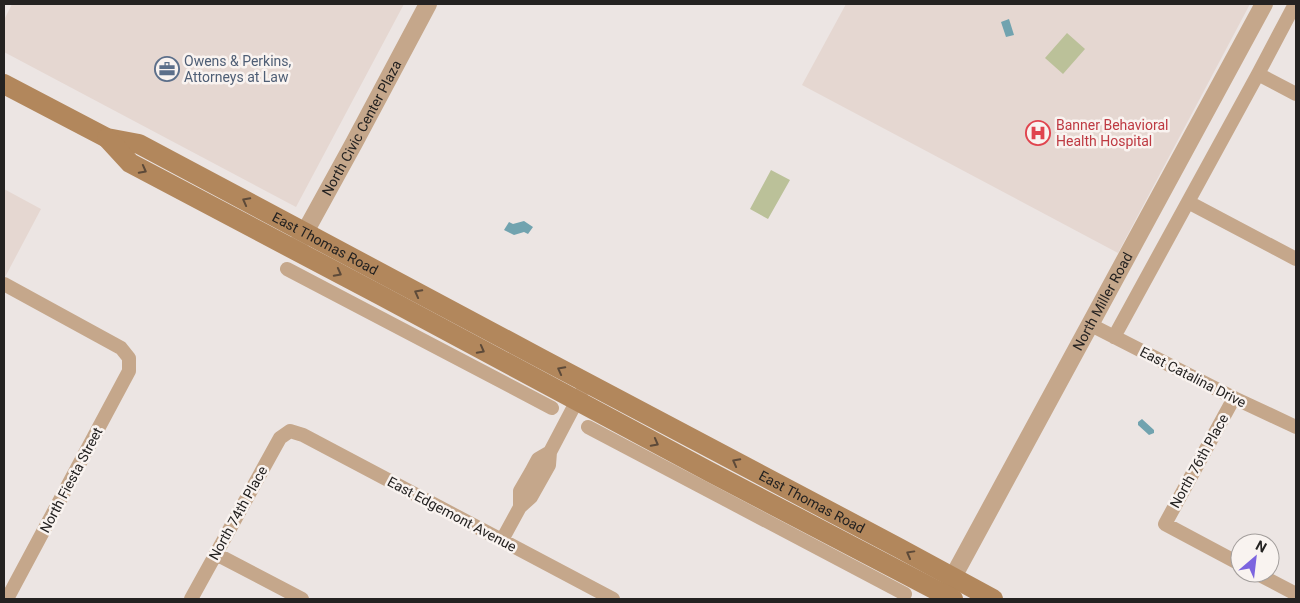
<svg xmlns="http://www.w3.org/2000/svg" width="1300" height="603" font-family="Roboto,sans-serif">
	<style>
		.built { fill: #e5d7d1 }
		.green { fill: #bbc199 }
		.water { fill: #71a3af }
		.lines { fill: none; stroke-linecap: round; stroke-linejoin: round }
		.minor { stroke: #c5a78b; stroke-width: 14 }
		.tertiary { stroke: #c5a78b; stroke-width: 18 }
		.secondary { stroke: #b2875c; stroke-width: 20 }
		.oneway { stroke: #5d4a39 }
		.labels { text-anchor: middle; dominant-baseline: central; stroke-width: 5; stroke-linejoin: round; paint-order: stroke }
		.service-label { font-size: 14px; fill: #4e5e75; stroke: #f9f3f0; text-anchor: start }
		.health-label { font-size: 14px; fill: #be3a42; stroke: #f9f3f0; text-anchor: start }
		.street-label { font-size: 14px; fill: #242221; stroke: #f9f3f0 }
	</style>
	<rect width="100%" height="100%" fill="#ece5e3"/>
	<path class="built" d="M12,4H404L296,207L4,52V20Z
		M846,4H1250L1118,253L802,85Z
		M4,189L41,209L4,279Z"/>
	<path class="green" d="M1067,33L1085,49L1063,74L1045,58Z
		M771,170L790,180L768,219L750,209Z"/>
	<path class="water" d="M1009,19L1014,35L1006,37L1001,22Z
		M524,221L533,227L528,234L524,232L514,235L504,230L509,222L513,224Z
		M1142,419L1154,430V433L1149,435L1138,425V422Z"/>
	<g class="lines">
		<path class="minor" d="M1258,74L1296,94
			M1188,202L1296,259
			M287,269L552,408
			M4,284L121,348L129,358V371L7,599
			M1091,325L1234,398L1296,427
			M1114,337L1258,74L1295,4
			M1234,398L1165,524L1240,564
			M588,427L905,594
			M520,507V491L531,472L538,459L550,452
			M502,540L520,507L531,497L549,465L550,452L581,393
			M216,554L302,599
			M1256,573L1296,594
			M191,599L280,438L290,431L303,435L613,599"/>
		<g class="tertiary">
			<path id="s1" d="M299,243L354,143L428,4"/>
			<path id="s2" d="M947,588L1264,4"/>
		</g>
		<g class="secondary">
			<path id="s3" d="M4,84L107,138L139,144L540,358L899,548L993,599"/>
			<path d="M107,138L130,163L380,295L710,472L953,599"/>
		</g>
	</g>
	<defs><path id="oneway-chevron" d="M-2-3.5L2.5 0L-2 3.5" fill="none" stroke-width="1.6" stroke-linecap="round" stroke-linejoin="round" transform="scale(1.25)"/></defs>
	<g class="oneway">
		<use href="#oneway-chevron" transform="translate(143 170) rotate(28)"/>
		<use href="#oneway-chevron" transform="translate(246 201) rotate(-152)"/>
		<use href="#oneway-chevron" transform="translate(338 273) rotate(28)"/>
		<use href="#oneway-chevron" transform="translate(418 293) rotate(-152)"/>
		<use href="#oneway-chevron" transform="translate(481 350) rotate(28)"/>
		<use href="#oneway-chevron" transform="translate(561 370) rotate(-152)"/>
		<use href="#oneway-chevron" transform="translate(655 443) rotate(28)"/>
		<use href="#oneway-chevron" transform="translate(736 462) rotate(-152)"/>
		<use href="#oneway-chevron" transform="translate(910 554) rotate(-151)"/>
	</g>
	<defs>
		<symbol id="office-ring" viewBox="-11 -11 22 22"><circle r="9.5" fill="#f9f3f0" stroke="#5c6f8a" stroke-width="1.5"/><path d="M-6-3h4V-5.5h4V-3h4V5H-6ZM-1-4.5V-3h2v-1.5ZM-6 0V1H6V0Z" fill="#5c6f8a"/></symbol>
		<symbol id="hospital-ring" viewBox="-11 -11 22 22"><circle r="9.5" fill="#f9f3f0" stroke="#e0444e" stroke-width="1.5"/><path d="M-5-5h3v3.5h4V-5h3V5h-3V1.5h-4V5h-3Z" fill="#e0444e"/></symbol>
	</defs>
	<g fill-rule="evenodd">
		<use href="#office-ring" x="153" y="55" width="28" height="28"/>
		<use href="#hospital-ring" x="1024" y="119" width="28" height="28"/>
	</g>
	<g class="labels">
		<g class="service-label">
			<text x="184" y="61">Owens &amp; Perkins,<tspan x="184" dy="16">Attorneys at Law</tspan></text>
		</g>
		<g class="health-label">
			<text x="1056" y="125">Banner Behavioral<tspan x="1056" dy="16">Health Hospital</tspan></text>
		</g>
		<g class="street-label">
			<text stroke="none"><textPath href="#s1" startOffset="131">North Civic Center Plaza</textPath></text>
			<text stroke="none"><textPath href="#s3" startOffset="360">East Thomas Road</textPath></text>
			<text stroke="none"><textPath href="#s2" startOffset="326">North Miller Road</textPath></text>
			<text transform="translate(1193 377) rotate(27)">East Catalina Drive</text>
			<text transform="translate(1199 461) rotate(-61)">North 76th Place</text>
			<text transform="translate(71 480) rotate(-62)">North Fiesta Street</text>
			<text stroke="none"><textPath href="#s3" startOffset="911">East Thomas Road</textPath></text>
			<text transform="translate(238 513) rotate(-61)">North 74th Place</text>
			<text transform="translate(452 514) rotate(28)">East Edgemont Avenue</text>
		</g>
	</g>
	<rect width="1300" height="603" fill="none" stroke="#242221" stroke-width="10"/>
	<g transform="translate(1255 558) rotate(28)"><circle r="24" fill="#f9f3f0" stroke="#a49f9d"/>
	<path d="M0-4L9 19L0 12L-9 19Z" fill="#7c64df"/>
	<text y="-8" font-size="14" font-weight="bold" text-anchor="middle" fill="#242221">N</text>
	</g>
</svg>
